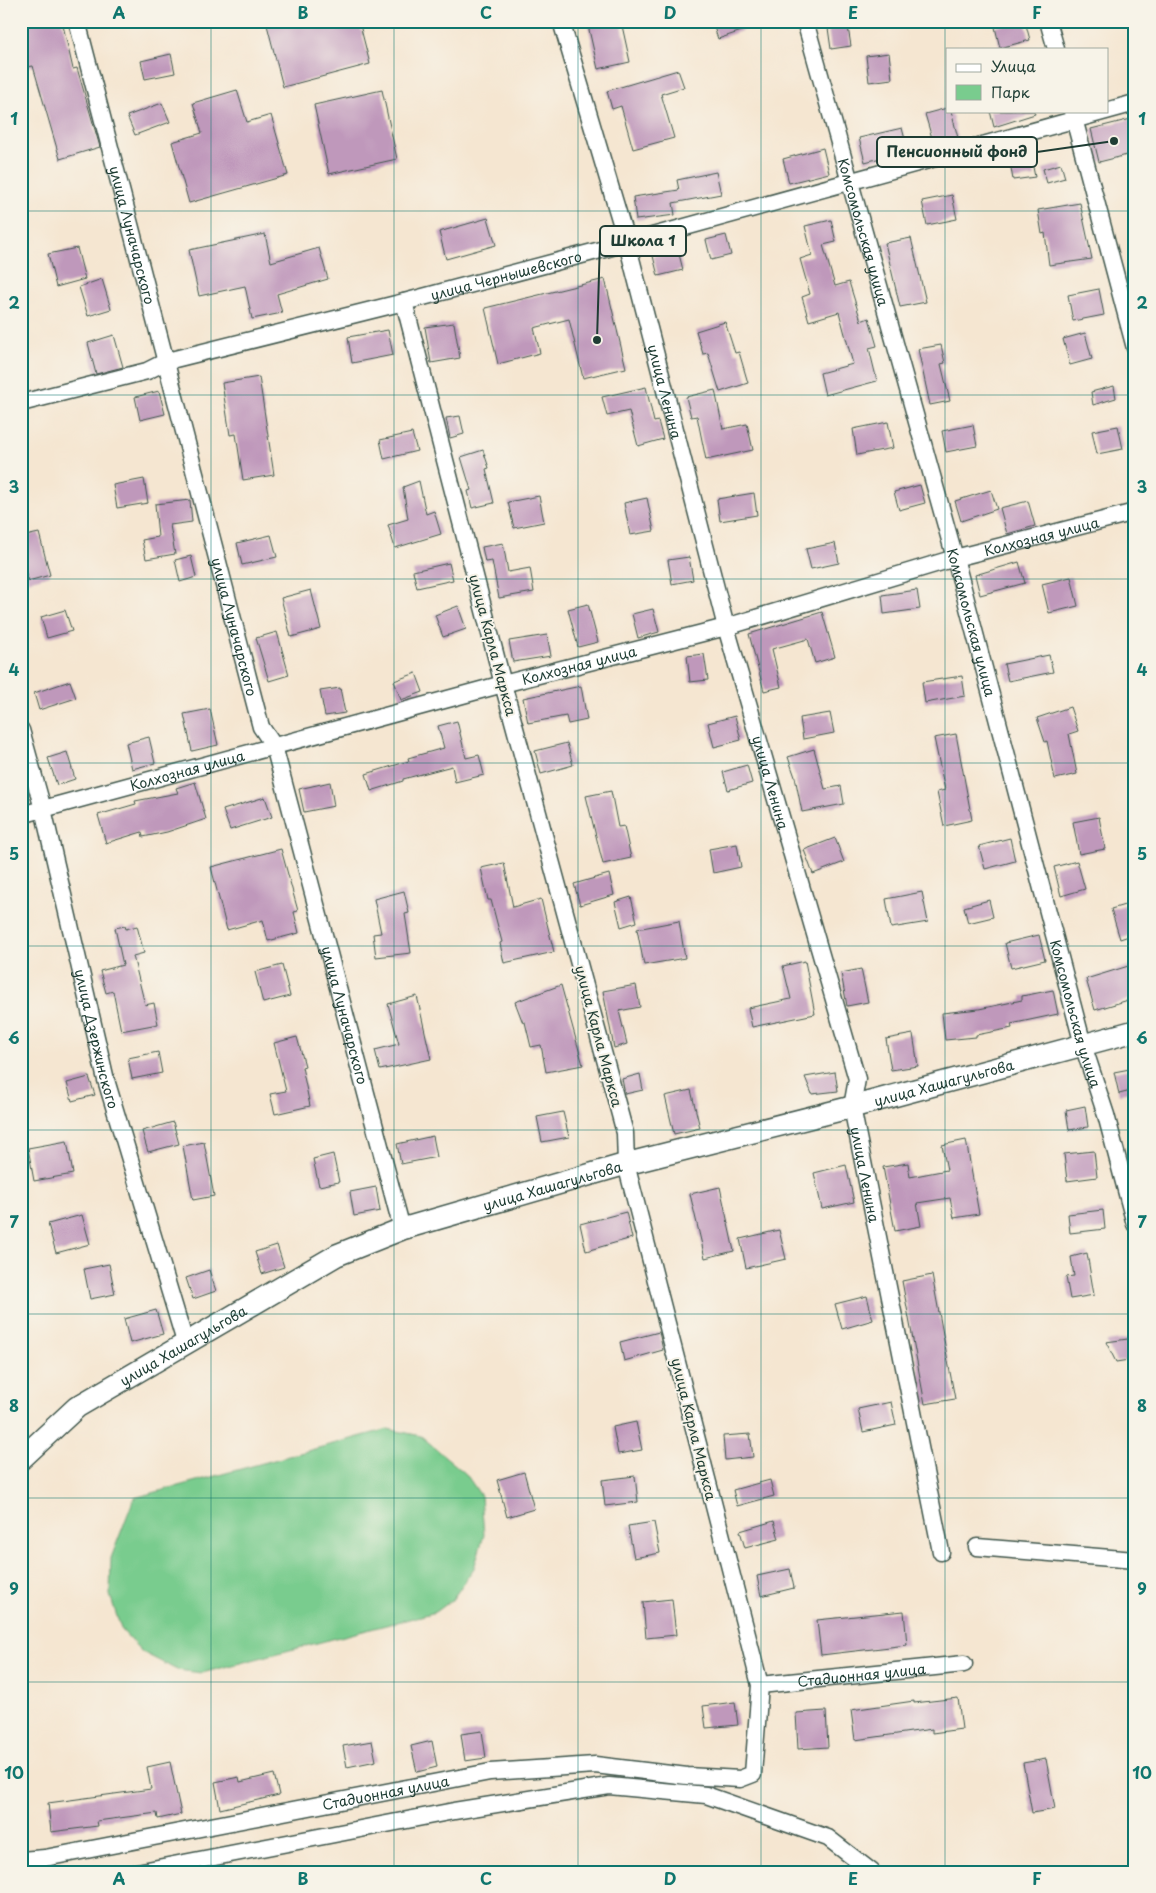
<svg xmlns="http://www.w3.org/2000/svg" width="1156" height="1893" font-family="'Playpen Sans',sans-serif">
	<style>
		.green { fill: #79cc8e; stroke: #4c8461 }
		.building { fill: #bf98bb }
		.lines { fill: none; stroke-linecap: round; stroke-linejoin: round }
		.minor-casing { stroke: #3f564c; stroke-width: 19 }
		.major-casing { stroke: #3f564c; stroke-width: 24 }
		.minor { stroke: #fff; stroke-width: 16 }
		.major { stroke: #fff; stroke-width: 21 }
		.grid { fill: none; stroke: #0f766e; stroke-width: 1; stroke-opacity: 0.55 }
		.labels { text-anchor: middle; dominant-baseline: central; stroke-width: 4; stroke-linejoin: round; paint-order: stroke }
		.street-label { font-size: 14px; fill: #1f3d34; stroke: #f7f3e8 }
		.leader { fill: none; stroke: #1f3d34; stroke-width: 2 }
		.callout-dot { fill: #1f3d34; stroke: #f7f3e8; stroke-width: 2 }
		.callout { fill: #f7f3e8; stroke: #1f3d34; stroke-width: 2 }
		.callout-label { font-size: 15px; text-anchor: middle; font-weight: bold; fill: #1f3d34 }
		.neatline { fill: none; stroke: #0f766e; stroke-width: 2 }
		.grid-label { font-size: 16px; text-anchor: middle; font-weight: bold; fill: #0f766e }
	</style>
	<rect width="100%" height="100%" fill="#f7f3e8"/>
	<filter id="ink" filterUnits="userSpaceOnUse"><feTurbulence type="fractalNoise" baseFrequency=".02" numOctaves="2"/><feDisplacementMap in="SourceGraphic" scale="10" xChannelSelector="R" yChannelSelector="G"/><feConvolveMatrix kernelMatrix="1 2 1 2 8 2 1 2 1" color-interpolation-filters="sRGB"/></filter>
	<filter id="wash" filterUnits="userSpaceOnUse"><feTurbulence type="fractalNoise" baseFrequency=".0096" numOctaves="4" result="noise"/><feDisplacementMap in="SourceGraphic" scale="20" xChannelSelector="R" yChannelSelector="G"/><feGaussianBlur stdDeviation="1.12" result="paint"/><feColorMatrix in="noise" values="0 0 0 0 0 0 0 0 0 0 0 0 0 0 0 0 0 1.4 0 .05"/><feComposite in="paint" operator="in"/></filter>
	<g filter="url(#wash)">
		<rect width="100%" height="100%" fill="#f5e6d1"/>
		<path class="green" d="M388,1429L421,1436L466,1474L481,1496L484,1535L474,1568L452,1600L436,1612L202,1673L177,1670L142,1652L121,1629L110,1595L111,1558L134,1498Z"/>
		<g id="blocks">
			<path class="building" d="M21,21H62L73,69L77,68L100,147L60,159L33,66L21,68Z
				M266,21H359L370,64L283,87Z
				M587,21H621L630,62L598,69Z
				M712,21H764L765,23L718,39Z
				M827,21H847L851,46L831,49Z
				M1019,21H1025L1030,40L1000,48L995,27Z
				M889,53L892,79L869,82L866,56Z
				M171,54L175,73L145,79L141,61Z
				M678,70L684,87L661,94L674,138L633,149L621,106L612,109L607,91Z
				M237,90L247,122L271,115L288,175L189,203L172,142L202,133L193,103Z
				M382,90L397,159L329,174L314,105Z
				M162,103L170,122L135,135L127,116Z
				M947,108V111H951L958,138L934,145L925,114Z
				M990,111H1034L1035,114L994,127Z
				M1135,118V153L1099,162L1091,129Z
				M902,128L908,151L865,162L859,138Z
				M823,148L829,173L789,183L783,159Z
				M1030,152L1035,177L1013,180L1009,156Z
				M1061,164L1065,178L1047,183L1043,169Z
				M716,172L721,194L673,203L675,215L636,220L633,197L679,190L677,180Z
				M952,195L957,219L927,225L922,201Z
				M1080,203L1092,259L1049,265L1045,233L1042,234L1038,210Z
				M488,218L496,245L446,259L439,232Z
				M831,220L836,242L823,245L835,286L849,282L861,321L869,318L877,346L869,348L877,381L825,395L820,373L853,364L839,312L809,321L802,297L810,294L800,259L812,255L805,226Z
				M265,234L271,262L319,248L328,279L277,294L282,313L252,319L245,286L199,296L189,250Z
				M726,235L731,255L711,260L706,240Z
				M911,238L926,302L900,307L885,243Z
				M77,248L85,279L56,287L48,254Z
				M678,250L683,270L658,276L653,256Z
				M102,279L111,309L88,316L79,287Z
				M605,279L626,368L583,378L569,319L534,328L540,353L498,364L485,308Z
				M1099,289L1104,315L1073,321L1068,295Z
				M725,322L735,353L739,352L748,383L720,392L708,353L703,354L696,331Z
				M454,323L460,358L431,363L425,327Z
				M388,330L393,355L352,363L348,337Z
				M1085,333L1092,359L1070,365L1063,339Z
				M114,335L123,367L96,374L88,343Z
				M941,345L945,363L941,364L950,401L930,405L918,349Z
				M259,377L274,475L243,480L236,434L230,435L222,383Z
				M1114,386L1116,398L1093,405L1091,392Z
				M646,387L654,422L658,421L663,439L638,446L629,411L607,416L602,397Z
				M715,390L723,429L747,424L753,450L706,460L697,416L691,417L686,397Z
				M159,391L165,414L140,420L135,397Z
				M460,416L464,434L450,438L446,418Z
				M888,422L893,448L857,455L853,429Z
				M973,425L977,446L946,452L942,431Z
				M1118,426L1123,449L1097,454L1092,431Z
				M412,433L417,451L384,459L380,440Z
				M483,450L489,468L486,469L494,503L472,508L468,491L471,490L461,457Z
				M144,479L148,503L117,508L113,485Z
				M419,481L426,514L434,511L441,534L395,548L388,525L408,519L403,487Z
				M920,485L925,503L899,510L894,492Z
				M991,490L997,509L961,521L955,501Z
				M754,493L757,515L720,521L717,499Z
				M539,496L544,522L514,528L508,502Z
				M647,498L654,531L630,535L624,503Z
				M190,500L192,522L170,525L175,554L146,559L142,540L158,537L155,504Z
				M1028,501L1035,526L1007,534L1000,508Z
				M39,533L50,575L28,581L21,555V537Z
				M271,535L277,557L242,565L237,543Z
				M503,543L508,572L530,568L534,592L499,598L492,561L485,562L482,547Z
				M835,543L839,563L811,569L806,549Z
				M191,556L196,577L180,582L175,560Z
				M689,557L693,580L672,584L668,560Z
				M1019,562L1025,583L980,595L975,575Z
				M449,563L453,580L417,588L413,571Z
				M1071,577L1078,606L1049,613L1042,584Z
				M311,590L321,629L291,637L281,598Z
				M917,590L920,609L884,614L882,595Z
				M588,604L598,642L578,647L568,609Z
				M458,606L466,629L443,637L435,615Z
				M653,609L659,632L638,638L632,614Z
				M65,610L72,631L47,638L41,617Z
				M822,612L835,657L815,663L808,639L772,649L781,687L764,691L749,634Z
				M277,632L289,675L269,681L256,638Z
				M547,635L551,656L513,662L509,641Z
				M704,654L708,680L690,682L687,656Z
				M1049,655L1053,672L1008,681L1004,664Z
				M416,673L423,692L401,700L394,681Z
				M962,676L965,696L925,703L922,682Z
				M70,681L76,698L39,710L34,693Z
				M581,686L587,720L568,724L566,716L528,723L523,698Z
				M340,688L345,713L325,716L320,691Z
				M1070,707L1078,731L1069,734L1077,774L1055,779L1047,741L1045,742L1037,718Z
				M210,709L218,745L192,751L184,714Z
				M830,713L834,733L803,739L800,718Z
				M735,716L741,740L714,747L708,723Z
				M457,721L466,758L479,755L484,775L455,782L452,766L403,779V781L371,791L366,774L409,761L408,758L444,748L438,726Z
				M956,734L972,820L944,826L937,792L945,790L934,738Z
				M149,737L155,763L132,769L126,743Z
				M567,743L573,765L541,774L535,751Z
				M814,749L825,789L841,786L844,804L802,812L795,777L788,757Z
				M67,752L75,779L57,785L48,758Z
				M747,765L752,783L728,790L723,772Z
				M195,782L206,819L167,832L143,837L142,832L106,843L98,815L136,804L135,801L178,793L176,788Z
				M330,782L334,806L304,812L299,789Z
				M611,791L618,827L624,826L631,858L603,864L586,796Z
				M265,797L272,817L230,830L223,810Z
				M1099,817L1105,849L1079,854L1073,822Z
				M835,838L844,862L813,874L804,850Z
				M1010,838L1015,861L985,869L979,846Z
				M737,844L741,867L713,873L709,849Z
				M281,849L298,911L294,912L299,933L268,941L263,920L227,930L211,867Z
				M1077,861L1085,889L1061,896L1054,867Z
				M504,863L513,907L541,899L554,952L504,963L500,943L502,942L491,900H488L481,868Z
				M609,874L614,895L580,905L574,884Z
				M404,891L409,913L405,914L411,953L376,957L373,934L381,933L374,899Z
				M922,892L928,922L891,928L886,899Z
				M631,897L637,922L621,927L615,902Z
				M989,900L993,917L968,923L964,907Z
				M1135,902V934L1120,939L1111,909Z
				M679,921L685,958L644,965L637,929Z
				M125,926L126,929L137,926L144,953L133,956L145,1005L154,1003L158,1024L121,1031L113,991L106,993L100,971L123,965L115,928Z
				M1039,935L1045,960L1011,968L1005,943Z
				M805,961L815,1014L752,1027L748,1008L791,999L783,966Z
				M1135,964V998L1095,1010L1086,979Z
				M282,965L290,996L263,1003L255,972Z
				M861,969L868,1002L847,1006L841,973Z
				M561,985L583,1065L546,1072L541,1045L531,1047L525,1022L523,1023L515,1002Z
				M636,985L640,1007L619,1011L627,1044L614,1048L603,991Z
				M1053,990L1058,1014L1011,1024L1012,1028L976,1035V1037L945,1040L942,1013L979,1009L1022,1000V996Z
				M417,996L431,1059L380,1070L375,1050L399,1044L388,1004Z
				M913,1034L918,1066L891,1070L886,1039Z
				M297,1037L305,1066L302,1067L310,1106L275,1114L270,1094L286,1091L274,1043Z
				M158,1052L162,1073L132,1079L128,1058Z
				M1135,1068V1090L1119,1094L1114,1072Z
				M835,1072L838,1091L812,1094L805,1077Z
				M640,1074L643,1090L625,1094L622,1079Z
				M89,1077L95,1095L72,1101L67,1083Z
				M691,1090L700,1128L674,1134L665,1096Z
				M1085,1106L1088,1127L1069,1130L1066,1110Z
				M563,1112L569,1137L542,1142L537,1117Z
				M173,1122L179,1144L148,1152L142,1131Z
				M433,1136L437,1157L401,1164L397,1144Z
				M966,1140L979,1214L954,1218L950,1198L917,1203L921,1226L895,1231L883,1167L908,1163L910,1177L947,1170L942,1145Z
				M67,1141L73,1174L34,1181L28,1148Z
				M204,1142L214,1196L193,1200L183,1146Z
				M1094,1151L1097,1177L1067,1181L1064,1154Z
				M333,1154L339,1182L319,1186L313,1159Z
				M846,1165L854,1202L822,1209L814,1173Z
				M376,1187L380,1211L354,1216L350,1192Z
				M720,1187L734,1251L705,1258L690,1194Z
				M1103,1210L1105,1229L1070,1233L1068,1214Z
				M626,1212L632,1238L586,1251L580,1224Z
				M82,1215L90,1244L56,1253L48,1224Z
				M779,1230L786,1259L746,1268L740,1239Z
				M277,1245L284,1267L262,1274L255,1252Z
				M1087,1253L1094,1295L1070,1299L1066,1277L1074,1276L1071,1257Z
				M109,1264L115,1294L90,1299L84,1269Z
				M209,1270L216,1291L193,1299L186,1278Z
				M932,1275L955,1399L925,1404L902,1281Z
				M867,1296L873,1320L842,1329L835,1304Z
				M156,1310L163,1334L130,1343L124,1319Z
				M659,1332L663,1350L624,1361L620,1342Z
				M1135,1338V1359L1116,1362L1106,1342Z
				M891,1402L896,1425L863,1432L858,1409Z
				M636,1422L642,1450L618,1454L613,1427Z
				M750,1434L753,1457L725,1460L723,1436Z
				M524,1472L534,1509L507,1517L497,1480Z
				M635,1476L638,1502L605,1506L602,1480Z
				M770,1480L774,1496L737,1506L733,1490Z
				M774,1521L779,1539L745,1548L740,1531Z
				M654,1522L660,1553L634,1558L628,1526Z
				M790,1569L794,1588L761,1596L757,1576Z
				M672,1599L676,1635L646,1638L643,1602Z
				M904,1611L907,1645L821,1655L817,1620Z
				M958,1698L962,1729L932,1733V1729L855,1740L851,1710L914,1701V1703Z
				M735,1702L738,1725L706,1728L703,1706Z
				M826,1711L828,1747L798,1749L796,1713Z
				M482,1731L486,1758L465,1761L461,1734Z
				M372,1741L376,1761L347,1767L343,1746Z
				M432,1741L437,1767L417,1772L411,1746Z
				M1046,1759L1055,1809L1032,1813L1023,1763Z
				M170,1762L181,1814L158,1819L157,1813L97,1821L98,1826L51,1832L48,1803L151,1789L147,1767Z
				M274,1774L279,1795L220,1809L215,1782L239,1777L240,1782Z"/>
		</g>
	</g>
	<g filter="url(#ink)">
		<use href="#blocks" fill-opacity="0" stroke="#3f564c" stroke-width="1"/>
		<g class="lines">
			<defs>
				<g id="minor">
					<path id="s1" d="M77,21L261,727L274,746L402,1229"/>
					<path id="s2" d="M561,21L627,243L726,627L857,1079L852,1107L941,1552"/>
					<path id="s3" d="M805,21L955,558L1083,1045L1106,1115L1135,1224"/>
					<path d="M1048,21L1056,49"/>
					<path d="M1072,111L1135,348"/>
					<path id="s4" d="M21,403L147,371L167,361L404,302L627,243L1135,103"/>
					<path id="s5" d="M21,730L43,809L106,1080L185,1342"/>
					<path id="s6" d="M21,815L503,684L726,627L955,558L1135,512"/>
					<path d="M977,1547L1135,1560"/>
					<path id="s7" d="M760,1685L964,1664"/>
					<path id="s8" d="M21,1860L45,1858L490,1772L595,1765L687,1776L740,1779L753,1774L760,1685L626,1164L625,1133L503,684L404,302"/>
					<path d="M137,1872L454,1811L609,1786L706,1795L828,1838L872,1872"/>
				</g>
				<g id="major">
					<path id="s9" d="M21,1459L77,1407L337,1255L402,1229L626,1164L852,1107L1135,1031"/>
				</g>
			</defs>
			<use href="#minor" class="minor-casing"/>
			<use href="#major" class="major-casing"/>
			<use href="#minor" class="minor"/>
			<use href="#major" class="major"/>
		</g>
	</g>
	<path class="grid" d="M211,21V1872M394,21V1872M578,21V1872M761,21V1872M945,21V1872M21,211H1135M21,395H1135M21,579H1135M21,763H1135M21,946H1135M21,1130H1135M21,1314H1135M21,1498H1135M21,1682H1135"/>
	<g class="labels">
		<g class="street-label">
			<text stroke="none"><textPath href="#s3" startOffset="219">Комсомольская улица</textPath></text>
			<text stroke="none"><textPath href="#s1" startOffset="221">улица Луначарского</textPath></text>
			<text stroke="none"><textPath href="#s4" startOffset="502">улица Чернышевского</textPath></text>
			<text stroke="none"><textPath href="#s2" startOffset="385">улица Ленина</textPath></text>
			<text stroke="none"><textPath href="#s6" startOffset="1058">Колхозная улица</textPath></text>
			<text stroke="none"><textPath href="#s3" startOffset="624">Комсомольская улица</textPath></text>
			<text stroke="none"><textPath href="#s1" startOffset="626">улица Луначарского</textPath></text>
			<text transform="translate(493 645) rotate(75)">улица Карла Маркса</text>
			<text stroke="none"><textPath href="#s6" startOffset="578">Колхозная улица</textPath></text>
			<text stroke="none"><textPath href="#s6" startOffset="172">Колхозная улица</textPath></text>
			<text stroke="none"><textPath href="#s2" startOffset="790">улица Ленина</textPath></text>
			<text stroke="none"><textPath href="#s3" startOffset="1029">Комсомольская улица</textPath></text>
			<text stroke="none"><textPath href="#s1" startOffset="1031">улица Луначарского</textPath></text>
			<text transform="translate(599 1036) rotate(75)">улица Карла Маркса</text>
			<text stroke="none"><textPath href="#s5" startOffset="318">улица Дзержинского</textPath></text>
			<text stroke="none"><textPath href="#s9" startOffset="1009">улица Хашагульгова</textPath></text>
			<text stroke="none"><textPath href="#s2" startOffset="1196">улица Ленина</textPath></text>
			<text stroke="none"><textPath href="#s9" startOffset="604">улица Хашагульгова</textPath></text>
			<text stroke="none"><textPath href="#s9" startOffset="199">улица Хашагульгова</textPath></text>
			<text transform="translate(694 1429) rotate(76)">улица Карла Маркса</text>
			<text stroke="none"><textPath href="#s7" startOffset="102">Стадионная улица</textPath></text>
			<text stroke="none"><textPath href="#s8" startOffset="371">Стадионная улица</textPath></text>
		</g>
	</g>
	<path class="leader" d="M1114 141L1037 152M597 340L600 241"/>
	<g class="callout-dot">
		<circle cx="1114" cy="141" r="5"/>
		<circle cx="597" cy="340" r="5"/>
	</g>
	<g class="callout">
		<rect x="877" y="137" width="160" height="30" rx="5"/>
		<rect x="600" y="226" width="86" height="30" rx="5"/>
	</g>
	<g class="callout-label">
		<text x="957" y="157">Пенсионный фонд</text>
		<text x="643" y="246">Школа 1</text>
	</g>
	<rect width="1156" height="1893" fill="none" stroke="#f7f3e8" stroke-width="55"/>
	<rect x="946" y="48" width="162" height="65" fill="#f7f3e8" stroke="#a1aaa0"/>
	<rect x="956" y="64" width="25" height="8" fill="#ffffff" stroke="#a1aaa0"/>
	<text x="991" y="72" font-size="15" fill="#1f3d34">Улица</text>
	<rect x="956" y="85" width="25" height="15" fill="#79cc8e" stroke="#a1aaa0"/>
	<text x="991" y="98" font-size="15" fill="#1f3d34">Парк</text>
	<rect x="28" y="28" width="1100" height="1838" class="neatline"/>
	<g class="grid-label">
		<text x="119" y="19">A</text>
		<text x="303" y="19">B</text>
		<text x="486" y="19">C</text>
		<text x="670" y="19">D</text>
		<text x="853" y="19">E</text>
		<text x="1037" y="19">F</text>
		<text x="14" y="125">1</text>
		<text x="1142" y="125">1</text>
		<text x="14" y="309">2</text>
		<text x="1142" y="309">2</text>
		<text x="14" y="493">3</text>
		<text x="1142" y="493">3</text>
		<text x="14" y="676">4</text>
		<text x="1142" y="676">4</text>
		<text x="14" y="860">5</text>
		<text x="1142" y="860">5</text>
		<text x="14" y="1044">6</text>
		<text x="1142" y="1044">6</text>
		<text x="14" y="1228">7</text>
		<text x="1142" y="1228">7</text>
		<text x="14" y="1412">8</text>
		<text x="1142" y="1412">8</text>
		<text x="14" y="1595">9</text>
		<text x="1142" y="1595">9</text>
		<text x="14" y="1779">10</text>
		<text x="1142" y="1779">10</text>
		<text x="119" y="1885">A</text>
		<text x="303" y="1885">B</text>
		<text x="486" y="1885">C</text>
		<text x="670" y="1885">D</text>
		<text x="853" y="1885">E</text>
		<text x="1037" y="1885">F</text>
	</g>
</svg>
